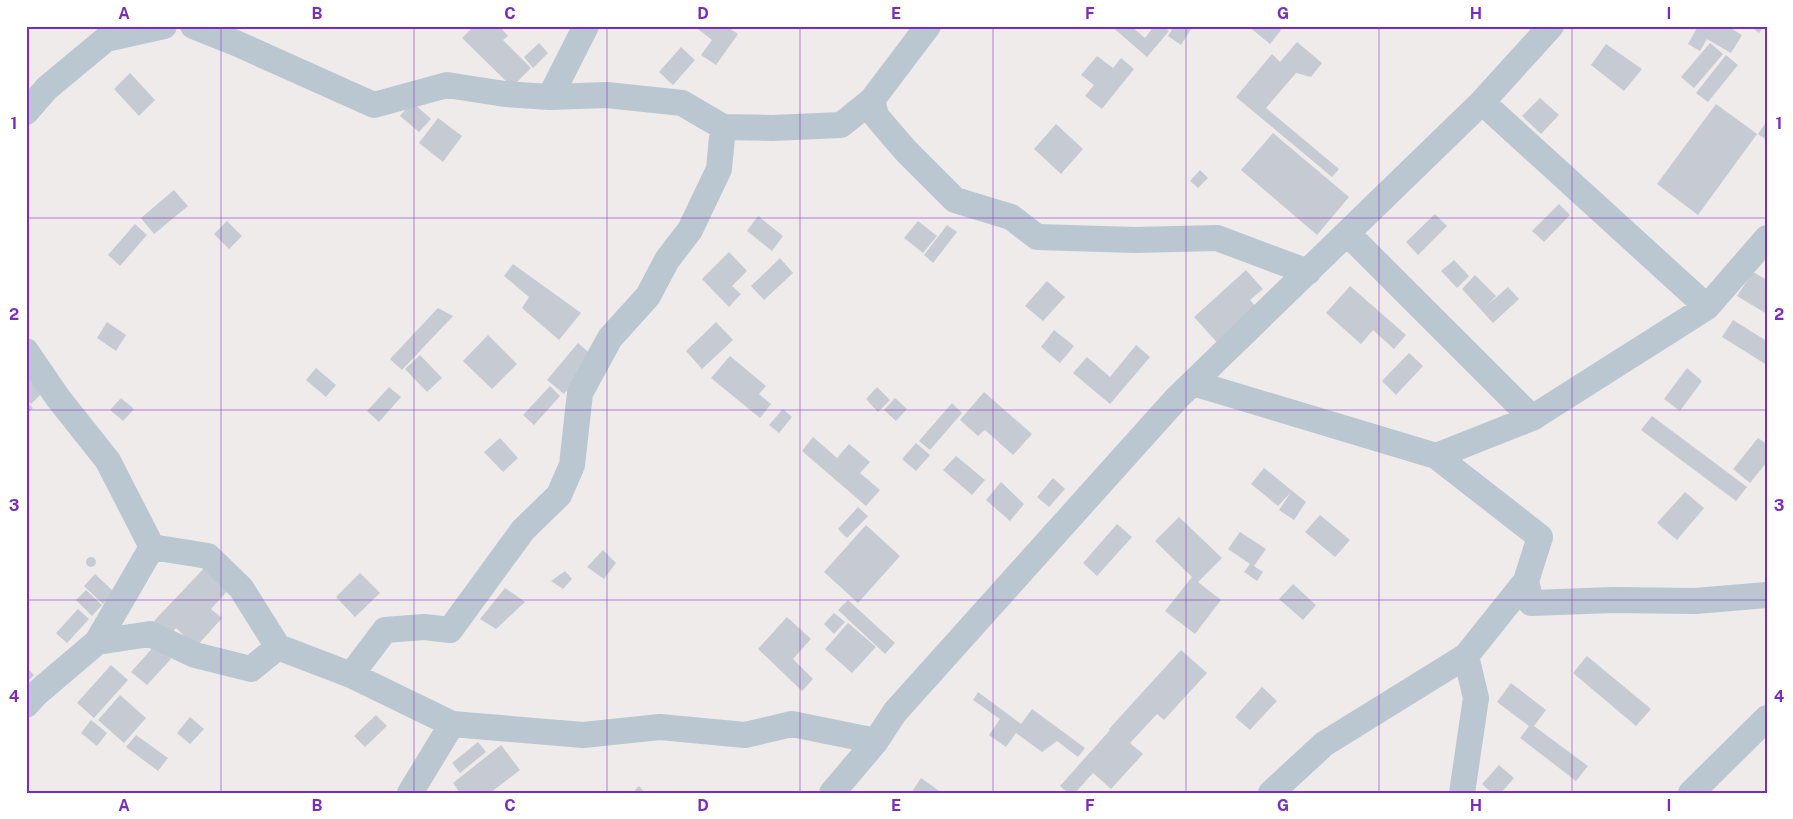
<svg xmlns="http://www.w3.org/2000/svg" width="1793" height="819" font-family="'Public Sans',sans-serif">
	<style>
		.building { fill: #c6cad2 }
		.lines { fill: none; stroke-linecap: round; stroke-linejoin: round }
		.street { stroke: #bac6d0; stroke-width: 26 }
		.grid { fill: none; stroke: #7b2cbf; stroke-width: 1; stroke-opacity: 0.55 }
		.neatline { fill: none; stroke: #7b2cbf; stroke-width: 2 }
		.grid-label { font-size: 16px; text-anchor: middle; font-weight: bold; fill: #7b2cbf }
	</style>
	<rect width="100%" height="100%" fill="#efebeb"/>
	<path class="building" d="M474,26H499L508,36L503,40L531,68L512,87L462,38Z
		M694,26H726L738,34L716,65L701,55L712,40Z
		M1111,26H1131L1145,38L1154,26H1164L1169,31L1147,57Z
		M1174,26H1193L1181,45L1168,36Z
		M1248,26H1276L1281,30L1270,44Z
		M1698,26H1727L1742,35L1731,53L1707,39L1700,51L1688,44Z
		M1750,26H1764L1759,33Z
		M1297,42L1322,63L1311,77L1296,73L1266,108L1339,169L1332,177L1236,97L1272,54L1280,62Z
		M539,43L548,53L533,68L524,57Z
		M1710,43L1723,54L1694,88L1681,77Z
		M1606,44L1642,69L1624,91L1591,65Z
		M681,47L695,60L673,85L659,72Z
		M1726,55L1738,65L1708,102L1696,93Z
		M1097,56L1113,68L1121,58L1134,69L1102,109L1085,96L1094,85L1081,75Z
		M130,73L155,100L139,116L114,89Z
		M1540,98L1559,115L1541,134L1522,116Z
		M412,102L431,119L419,132L400,116Z
		M1716,104L1757,134L1698,215L1657,184Z
		M438,118L462,136L443,162L419,143Z
		M1767,121V140L1758,134Z
		M1056,124L1083,149L1061,174L1034,149Z
		M1273,133L1349,197L1317,235L1241,170Z
		M1200,170L1208,178L1198,188L1190,181Z
		M174,190L188,206L154,234L141,218Z
		M1559,204L1570,215L1544,242L1532,231Z
		M1435,214L1447,226L1418,255L1406,242Z
		M758,216L783,236L772,251L747,231Z
		M227,221L242,236L229,249L214,234Z
		M918,221L937,236L923,253L904,238Z
		M135,224L147,235L120,266L108,255Z
		M947,225L957,232L933,263L924,255Z
		M729,252L747,271L732,286L741,294L729,307L702,279Z
		M780,258L793,273L764,300L751,286Z
		M1454,260L1469,276L1457,288L1441,271Z
		M513,264L581,313L559,340L522,308L529,297L504,276Z
		M1246,270L1263,289L1250,300L1262,313L1223,349L1194,317Z
		M1753,272L1767,280V314L1737,296Z
		M1475,275L1496,296L1485,307L1508,287L1519,299L1493,323L1462,289Z
		M1047,281L1065,297L1043,321L1025,306Z
		M1350,286L1406,335L1394,349L1373,330L1361,344L1326,313Z
		M438,308L453,316L402,370L390,359Z
		M1733,320L1765,340L1767,338V365L1722,337Z
		M107,322L126,335L116,351L97,338Z
		M716,322L733,340L702,369L686,351Z
		M1054,330L1074,346L1060,363L1041,347Z
		M488,335L517,364L492,389L463,361Z
		M578,343L595,358L564,394L547,380Z
		M1136,345L1150,357L1110,404L1073,373L1087,357L1110,377Z
		M1409,353L1423,366L1396,395L1382,381Z
		M420,355L442,378L427,392L405,369Z
		M730,356L766,386L759,394L771,404L760,418L711,378Z
		M316,368L336,385L326,397L306,380Z
		M1687,368L1702,381L1680,411L1664,399Z
		M26,373L44,391L31,404L26,399Z
		M550,386L560,396L534,425L523,415Z
		M389,387L401,397L379,422L367,411Z
		M877,387L890,400L878,412L866,399Z
		M984,392L1032,434L1013,455L985,430L978,436L960,420Z
		M121,398L134,409L123,421L110,410Z
		M895,398L907,409L896,421L884,410Z
		M26,401L33,408L26,414Z
		M952,403L962,413L930,450L919,441Z
		M783,409L792,417L779,433L769,425Z
		M1652,416L1747,487L1736,501L1641,430Z
		M813,437L837,458L849,444L870,462L860,473L880,490L866,506L802,451Z
		M500,438L518,458L503,472L484,452Z
		M1758,438L1767,444V462L1750,483L1733,469Z
		M916,443L930,455L916,471L902,459Z
		M956,456L985,480L972,495L943,470Z
		M1264,468L1306,502L1294,520L1279,510L1291,492L1278,506L1251,484Z
		M1053,478L1065,489L1049,507L1037,497Z
		M1001,482L1024,504L1010,521L986,500Z
		M1685,492L1704,508L1677,540L1657,523Z
		M858,507L868,516L847,538L838,529Z
		M1320,515L1350,540L1335,557L1305,532Z
		M1179,517L1222,558L1198,582L1221,600L1195,634L1165,611L1192,577L1155,541Z
		M1117,524L1132,537L1097,576L1083,563Z
		M866,525L900,556L858,603L824,572Z
		M1240,532L1266,549L1254,566L1263,572L1257,581L1244,572L1250,564L1228,549Z
		M603,550L616,563L604,579L587,567Z
		M86 562a5 5 0 1 1 10 0a5 5 0 1 1-10 0Z
		M207,565L231,587L211,609L222,618L196,647L176,628L170,635L154,621Z
		M565,571L572,579L563,589L551,581Z
		M360,573L380,593L355,617L336,597Z
		M95,574L114,592L103,604L84,586Z
		M1293,584L1316,605L1303,620L1279,599Z
		M505,588L525,602L496,629L480,619Z
		M86,590L102,605L92,616L76,600Z
		M848,600L895,643L885,654L838,610Z
		M78,609L89,619L67,643L56,633Z
		M834,613L845,622L834,634L824,624Z
		M787,617L811,639L793,659L813,679L802,691L758,649Z
		M848,623L876,647L852,673L825,649Z
		M155,645L171,659L147,685L131,672Z
		M1181,650L1207,673L1164,720L1157,714L1130,743L1143,754L1111,789L1093,773L1075,793H1068L1060,786L1110,730L1109,729Z
		M1587,656L1651,709L1636,726L1573,673Z
		M111,665L128,680L94,718L77,703Z
		M26,667L34,675L26,683Z
		M1511,683L1546,710L1534,726L1588,766L1576,781L1520,738L1529,726L1497,702Z
		M1262,687L1277,701L1250,730L1235,717Z
		M978,692L1021,724L1032,709L1085,748L1078,757L1057,741L1042,752L1016,733L1006,747L989,735L1000,719L973,700Z
		M120,695L146,718L124,743L98,720Z
		M376,715L387,726L365,747L354,736Z
		M190,717L204,729L190,744L177,733Z
		M91,720L107,733L97,746L81,733Z
		M136,735L168,758L158,771L126,747Z
		M478,742L486,752L460,773L452,763Z
		M501,745L520,770L490,793H460L453,783Z
		M1499,765L1514,778L1501,793H1492L1482,784Z
		M921,778L942,793H911Z
		M639,786L645,793H632Z"/>
	<g class="lines">
		<path class="street" d="M193,26L238,44L374,105L447,85L505,94L550,97L607,95L682,103L723,127
			M550,97L586,26
			M872,100L876,116L906,151L955,200L1011,217L1037,237L1135,240L1217,238L1308,272
			M1482,102L1707,307
			M26,112L47,88L106,39L164,26
			M1348,234L1532,418
			M26,351L58,398L108,461L152,547L208,556L241,588L278,647L351,675L452,724L583,735L660,727L745,735L792,724L876,741
			M1193,383L1436,456
			M1526,581L1531,603L1613,600L1695,601L1767,595
			M97,642L152,547
			M351,675L385,630L424,627L450,630L523,530L559,495L572,465L580,393L610,338L648,296L667,260L690,230L719,169L723,127L772,128L841,125L872,100L928,26
			M26,705L37,693L97,642L150,634L195,655L251,669L278,647
			M410,793L452,724
			M832,793L876,741L895,712L1177,398L1482,102L1551,26
			M1271,793L1324,744L1466,656L1526,581L1540,537L1436,456L1532,418L1707,307L1767,238
			M1462,793L1476,698L1466,656
			M1691,793L1767,718"/>
	</g>
	<path class="grid" d="M221,26V793M414,26V793M607,26V793M800,26V793M993,26V793M1186,26V793M1379,26V793M1572,26V793M26,218H1767M26,410H1767M26,600H1767"/>
	<rect width="1793" height="819" fill="none" stroke="#ffffff" stroke-width="55"/>
	<rect x="28" y="28" width="1738" height="764" class="neatline"/>
	<g class="grid-label">
		<text x="124" y="19">A</text>
		<text x="317" y="19">B</text>
		<text x="510" y="19">C</text>
		<text x="703" y="19">D</text>
		<text x="896" y="19">E</text>
		<text x="1090" y="19">F</text>
		<text x="1283" y="19">G</text>
		<text x="1476" y="19">H</text>
		<text x="1669" y="19">I</text>
		<text x="14" y="129">1</text>
		<text x="1779" y="129">1</text>
		<text x="14" y="320">2</text>
		<text x="1779" y="320">2</text>
		<text x="14" y="511">3</text>
		<text x="1779" y="511">3</text>
		<text x="14" y="702">4</text>
		<text x="1779" y="702">4</text>
		<text x="124" y="811">A</text>
		<text x="317" y="811">B</text>
		<text x="510" y="811">C</text>
		<text x="703" y="811">D</text>
		<text x="896" y="811">E</text>
		<text x="1090" y="811">F</text>
		<text x="1283" y="811">G</text>
		<text x="1476" y="811">H</text>
		<text x="1669" y="811">I</text>
	</g>
</svg>
